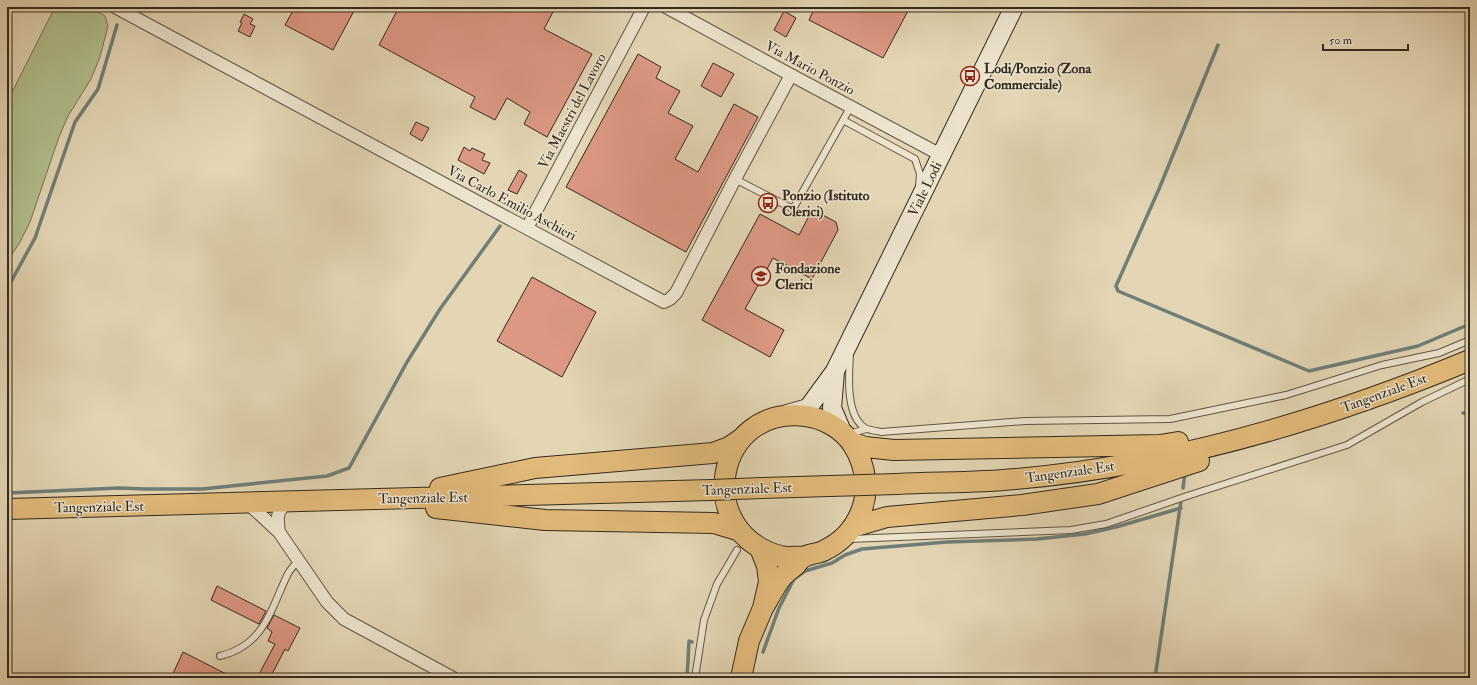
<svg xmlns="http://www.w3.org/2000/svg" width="1477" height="685" font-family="'IM FELL Double Pica',serif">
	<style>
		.green { fill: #b2be8e; stroke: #737456 }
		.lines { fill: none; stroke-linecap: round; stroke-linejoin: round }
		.stream { stroke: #6f7f78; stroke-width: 3.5 }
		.building { fill: #dd9884; stroke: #342a1f }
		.lane-casing { stroke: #605544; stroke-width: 8 }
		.street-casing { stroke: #605544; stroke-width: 14 }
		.secondary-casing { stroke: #342a1f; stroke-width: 20 }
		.primary-casing { stroke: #342a1f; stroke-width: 22 }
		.lane { stroke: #ede4ce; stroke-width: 6 }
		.street { stroke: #ede4ce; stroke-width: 12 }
		.secondary { stroke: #ede4ce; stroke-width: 18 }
		.primary { stroke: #e2bb7a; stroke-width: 20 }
		.primary-bridge-casing { stroke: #342a1f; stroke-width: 22; stroke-linecap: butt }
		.primary-bridge { stroke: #e2bb7a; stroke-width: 20 }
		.labels { text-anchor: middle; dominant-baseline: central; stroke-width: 3; stroke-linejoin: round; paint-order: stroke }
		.street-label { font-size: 14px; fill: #342a1f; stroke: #ede4ce }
		.poi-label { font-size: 14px; font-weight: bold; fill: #342a1f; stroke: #ede4ce; text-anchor: start }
	</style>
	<rect width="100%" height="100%" fill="#e4d6b4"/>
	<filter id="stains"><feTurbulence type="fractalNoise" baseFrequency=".005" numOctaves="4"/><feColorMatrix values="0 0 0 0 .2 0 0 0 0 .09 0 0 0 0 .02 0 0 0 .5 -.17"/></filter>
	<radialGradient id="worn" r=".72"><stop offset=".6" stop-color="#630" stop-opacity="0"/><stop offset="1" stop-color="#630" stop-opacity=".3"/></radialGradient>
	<path class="green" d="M55,7H90L105,16L108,26L100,57L91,79L68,116L59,137L30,222L20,242L7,262V102Z"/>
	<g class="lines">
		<path class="stream" d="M1218,45L1159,189L1116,286L1118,291L1309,371L1418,346L1470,324
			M7,289L35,238L75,122L98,89L117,25
			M1463,413L1470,414
			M1183,488L1185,473
			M7,493L119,488L146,489H202L327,476L349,468L407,362L440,309L500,226
			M763,652L779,608L794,579L805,571L832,563L845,555L862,549L947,542L1037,539L1085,534L1116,527L1181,508
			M687,678L689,641L692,642
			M1155,678L1181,501"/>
	</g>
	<path class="building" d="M295,7H356L333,50L285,25Z
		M399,7H549L554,10L544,29L592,54L547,137L524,124L530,112L507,98L495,120L470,107L475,97L379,45Z
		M815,7H910L883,58L809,20Z
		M784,11L796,18L786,37L774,30Z
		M244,14L253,19L250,24L255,26L250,37L238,31L242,23L240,22Z
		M638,54L661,67L656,78L680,91L668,113L693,126L675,159L698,172L734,104L758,117L686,252L566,187Z
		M713,63L734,74L721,97L701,86Z
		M416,122L429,128L422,141L410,134Z
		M464,147L470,151L472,148L485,154L482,160L490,163L484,174L458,160Z
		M519,170L527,175L517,194L508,190Z
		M819,213L836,222L838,230L812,279L773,258L745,309L784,330L770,357L702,320L760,214L799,235L809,216Z
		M532,277L596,312L562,377L497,341Z
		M217,586L266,611L259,624L211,600Z
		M274,615L300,628L288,651L285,649L270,678H257L275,644L268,641L272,632L267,628Z
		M183,652L193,657L234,678H202L192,673L190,678H171Z"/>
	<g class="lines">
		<defs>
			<path id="lane" d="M843,120L915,159L920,174L919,186
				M735,179L793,209L851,106
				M850,353C849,374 845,415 865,428C869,430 876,431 881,432L1025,421L1170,419L1286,395L1382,365L1439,353L1470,340
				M849,434L866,429
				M849,539L1071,530L1106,524L1187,496L1347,445L1422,402L1470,379
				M220,656C257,647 267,622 281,589C286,578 289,568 299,561
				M695,678L704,620L717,584L737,550"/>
			<path id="street" d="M115,7L664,302L670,299L676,293L735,179L791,75
				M666,7L791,75L941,155
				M527,228L644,7
				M245,504L253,508L279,532L327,602L344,619L453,678
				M279,532C277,517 276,512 288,501"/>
			<path id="secondary" d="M835,372L832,408L843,434
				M787,414L808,408L835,371L1014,7"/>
			<path id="primary" d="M851,442L865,447L894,450L1160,445L1178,442
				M897,484C936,482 976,483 1015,479C1172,466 1325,420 1470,360
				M440,488L535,468L713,453L729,447L741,439
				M762,488L830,486
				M436,508L545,520L714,523L740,531
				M7,509L711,490
				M853,527L887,517L1022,505L1098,494L1199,461
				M763,608C769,598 775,586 782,577C786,573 791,569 796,565C798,562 801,558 804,557C811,553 819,554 825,550C840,543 853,530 860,514C870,491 866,466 853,445C843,429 823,418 805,416C716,405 691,531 780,556C787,558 796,556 804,557
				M741,678L749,641L763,608L769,582L767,566L760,548"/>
		</defs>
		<use href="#lane" class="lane-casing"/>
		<use href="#street" class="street-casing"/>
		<use href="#secondary" class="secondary-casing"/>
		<use href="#primary" class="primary-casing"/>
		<use href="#lane" class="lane"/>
		<use href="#street" class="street"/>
		<use href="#secondary" class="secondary"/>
		<use href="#primary" class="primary"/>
		<defs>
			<path id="primary-bridge" d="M830,486L897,484
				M711,490L762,488"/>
		</defs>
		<use href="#primary-bridge" class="primary-bridge-casing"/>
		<use href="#primary-bridge" class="primary-bridge"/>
	</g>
	<defs>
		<symbol id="bus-ring" viewBox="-11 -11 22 22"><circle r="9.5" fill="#ede4ce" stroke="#8f2418" stroke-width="1.5"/><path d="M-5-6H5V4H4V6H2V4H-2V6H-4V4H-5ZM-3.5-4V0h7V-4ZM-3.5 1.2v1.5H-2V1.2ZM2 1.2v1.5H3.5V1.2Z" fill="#8f2418"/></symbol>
		<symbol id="school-ring" viewBox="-11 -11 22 22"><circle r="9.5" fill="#ede4ce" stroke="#8f2418" stroke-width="1.5"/><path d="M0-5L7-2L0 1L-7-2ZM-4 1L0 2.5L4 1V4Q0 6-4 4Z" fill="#8f2418"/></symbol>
	</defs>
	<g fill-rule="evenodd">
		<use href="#bus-ring" x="959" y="65" width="22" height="22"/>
		<use href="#bus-ring" x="757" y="192" width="22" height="22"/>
		<use href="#school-ring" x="750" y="265" width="22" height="22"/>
	</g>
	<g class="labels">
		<g class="street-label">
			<text transform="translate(810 68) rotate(28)">Via Mario Ponzio</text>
			<text transform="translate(572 111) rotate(-62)">Via Maestri del Lavoro</text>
			<text transform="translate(925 189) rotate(-64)">Viale Lodi</text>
			<text transform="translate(512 203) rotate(28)">Via Carlo Emilio Aschieri</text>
			<text transform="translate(1384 393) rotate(-20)">Tangenziale Est</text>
			<text transform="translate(1070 472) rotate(-8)">Tangenziale Est</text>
			<text transform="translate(747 489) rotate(-2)">Tangenziale Est</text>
			<text transform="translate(423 498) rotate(-1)">Tangenziale Est</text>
			<text transform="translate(99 507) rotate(-1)">Tangenziale Est</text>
		</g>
		<g class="poi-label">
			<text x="984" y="68">Lodi/Ponzio (Zona<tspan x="984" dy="16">Commerciale)</tspan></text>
			<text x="782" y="195">Ponzio (Istituto<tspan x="782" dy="16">Clerici)</tspan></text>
			<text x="775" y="268">Fondazione<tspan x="775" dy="16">Clerici</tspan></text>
		</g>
	</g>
	<rect width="1477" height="685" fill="none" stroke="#e4d6b4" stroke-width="24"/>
	<rect x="8" y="8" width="1461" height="669" fill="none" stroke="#342a1f" stroke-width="2"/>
	<rect x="12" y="12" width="1453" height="661" fill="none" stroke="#342a1f"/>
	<path d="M1323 44v6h85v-6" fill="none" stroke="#342a1f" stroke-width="2"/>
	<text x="1329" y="44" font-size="12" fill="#342a1f" stroke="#ede4ce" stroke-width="3" paint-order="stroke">50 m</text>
	<rect width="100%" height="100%" filter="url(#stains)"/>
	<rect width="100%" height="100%" fill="url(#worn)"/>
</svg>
